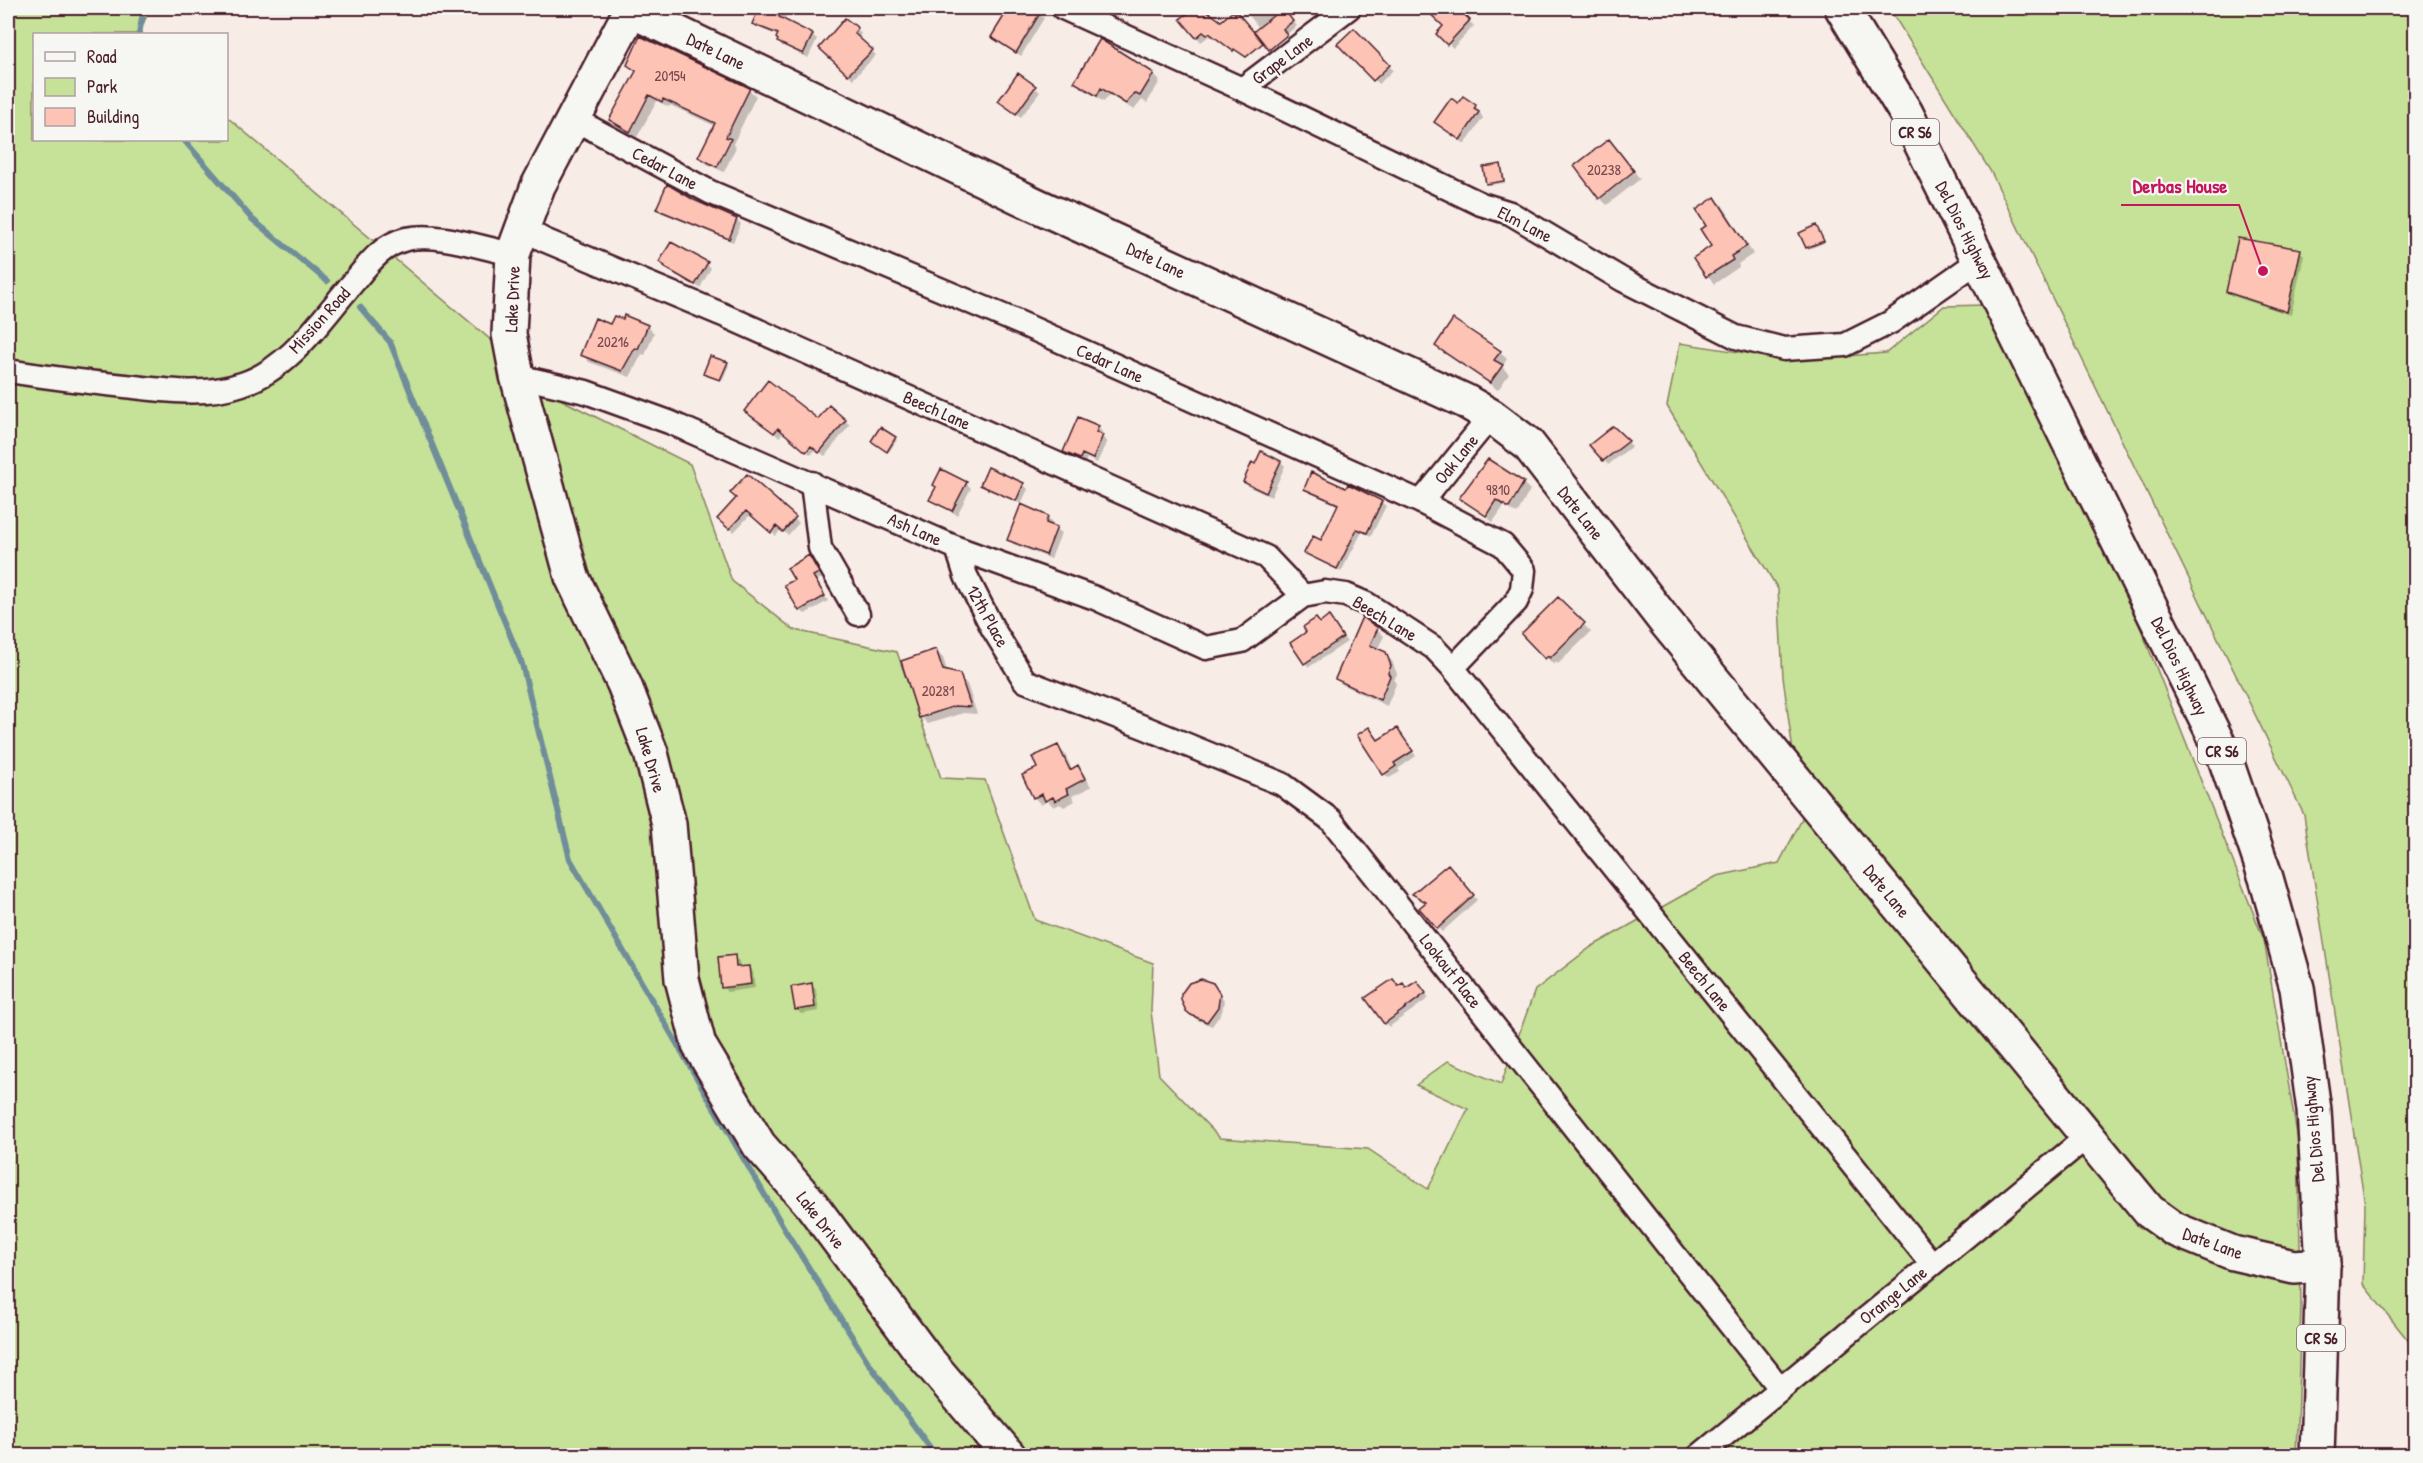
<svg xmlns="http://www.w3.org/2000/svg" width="2423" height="1463" font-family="'Patrick Hand',sans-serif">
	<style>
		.green { fill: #c6e198; stroke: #888062; stroke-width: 1.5 }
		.shadow { fill: #0003 }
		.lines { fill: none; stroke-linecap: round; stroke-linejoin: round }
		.stream { stroke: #6f8d9a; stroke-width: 6 }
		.building { fill: #fdc3b5; stroke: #4a1f2b; stroke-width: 1.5 }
		.street-casing { stroke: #4a1f2b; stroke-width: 27 }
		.secondary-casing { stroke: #4a1f2b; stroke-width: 38 }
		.primary-casing { stroke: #4a1f2b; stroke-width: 38 }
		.street { stroke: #f6f6f2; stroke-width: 22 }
		.secondary { stroke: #f6f6f2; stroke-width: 33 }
		.primary { stroke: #f6f6f2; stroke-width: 33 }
		.labels { text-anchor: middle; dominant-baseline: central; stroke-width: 4.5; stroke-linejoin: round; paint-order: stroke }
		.number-label { font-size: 15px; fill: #77484e }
		.shield { fill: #f6f6f2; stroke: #7e6067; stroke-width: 1.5 }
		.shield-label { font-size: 16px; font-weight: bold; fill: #4a1f2b }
		.street-label { font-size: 18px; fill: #4a1f2b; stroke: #f6f6f2 }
		.leader { fill: none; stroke: #c2185b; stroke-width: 2 }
		.callout-dot { fill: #c2185b; stroke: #f6f6f2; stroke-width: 2 }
		.callout-label { font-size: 20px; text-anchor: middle; font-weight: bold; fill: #c2185b; stroke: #f6f6f2; stroke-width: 4.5; stroke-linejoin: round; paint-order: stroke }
	</style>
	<rect width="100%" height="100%" fill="#f7ece6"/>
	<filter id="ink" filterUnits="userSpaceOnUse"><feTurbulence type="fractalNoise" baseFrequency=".0167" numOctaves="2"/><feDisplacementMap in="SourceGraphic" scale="12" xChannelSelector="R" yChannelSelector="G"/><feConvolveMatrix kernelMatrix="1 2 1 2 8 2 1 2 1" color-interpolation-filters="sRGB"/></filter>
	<g filter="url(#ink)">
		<path class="green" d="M8,8H150L139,34H34V140H226L227,117L562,400L690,464L732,581L794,630L897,652L941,778L985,780L1035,920L1153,963L1151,1011L1159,1075L1220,1138L1368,1149L1428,1189L1468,1109L1416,1085L1448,1061L1501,1084L1535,990L1591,947L1717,876L1779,863L1802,819L1783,677L1778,589L1667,406L1680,343L1792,360L1886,353L1944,306L1986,305L2118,571L2264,940L2298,1140L2301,1305L2296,1455H8Z
			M1889,8H2415V1349L2363,1284L2365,1205L2304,815L1991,172Z"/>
		<path class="shadow" d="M764,8L782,10L786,15L784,21L812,35L817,39L808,58L784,46L779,42L778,36L761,29L756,24Z
			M1011,8H1031L1044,18L1021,56L993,37Z
			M1197,8H1201L1220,29L1212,38L1209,36L1201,42L1183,20Z
			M1243,8H1274L1278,13L1287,14L1297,26L1273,45Z
			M1439,8H1455L1474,26L1453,48L1438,34L1445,26L1433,14Z
			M857,29L861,34L858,38L876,55L853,79L821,48Z
			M1354,30L1393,70L1379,84L1339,44Z
			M1288,37L1291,41L1278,51L1275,47Z
			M628,65L749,90L756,96L733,144L736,147L724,172L707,164L700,157L715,126L670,105L669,107L657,101L637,137L617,127L611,120L637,73Z
			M1153,74L1160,81L1147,103L1142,100L1134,110L1109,95L1104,102L1083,89L1076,82Z
			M1019,75L1040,92L1021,117L1005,105Z
			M1476,106L1483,118L1465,144L1436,122Z
			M1616,148L1640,179L1607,205L1600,198Z
			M1500,166L1505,183L1489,185L1487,184Z
			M1715,199L1723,206L1753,254L1738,264L1739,267L1714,284L1696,258L1714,247L1708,226Z
			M694,202L737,220L741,224L733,242L662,213L658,209Z
			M1818,229L1824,243L1809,249L1807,247Z
			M2300,251L2304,255L2291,315L2232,296L2228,292Z
			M661,262L707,264L711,268L700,288L670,272Z
			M647,326L654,333L645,355L642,354L630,377L589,362L582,354Z
			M1437,346L1500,352L1507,359L1502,367L1509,374L1498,390L1444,353Z
			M727,363L729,365L722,381L707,375Z
			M751,416L845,421L850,425L825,456L816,449L811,455L784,432L779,437Z
			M1098,427L1102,432L1100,436L1107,441L1097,463L1087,458L1085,463L1069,456L1064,451Z
			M1613,428L1632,446L1608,465L1592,445Z
			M880,429L897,440L889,452L874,443Z
			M1281,462L1285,466L1271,497L1249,487L1245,482Z
			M747,476L799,523L788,535L781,529L776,536L751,514L734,532L719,518L737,498Z
			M966,483L971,488L957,515L931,499L938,487Z
			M1523,483L1530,490L1517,514L1504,506L1493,522L1461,497Z
			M1023,484L1028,489L1021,504L986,489L982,485Z
			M1305,488L1347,490L1381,502L1386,506L1371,536L1362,532L1341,572L1306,552L1322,542L1339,506L1310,493Z
			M1022,506L1048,518L1052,522L1051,526L1061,533L1051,559L1013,544L1009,539Z
			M808,557L822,578L816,581L828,601L805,614L800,610Z
			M1558,599L1591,632L1558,664L1556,662L1554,665L1523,634Z
			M1333,623L1347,642L1309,667L1305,663L1320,624Z
			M1377,629L1384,636L1377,650L1385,654L1392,661L1397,674L1394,680L1396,684L1387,706L1343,685L1336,678Z
			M936,651L943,658L948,673L959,676L967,684L977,714L963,713L928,724L921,717Z
			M1397,729L1416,756L1398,769L1400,772L1389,778L1384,774L1379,741Z
			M1058,747L1065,754L1072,770L1078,767L1085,775L1091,787L1072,796L1075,801L1064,807L1060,804L1054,807L1048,801L1041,805L1034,797L1039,769Z
			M1452,871L1477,900L1442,932L1438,928L1427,903L1414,894Z
			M734,957L739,961L740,968L749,967L753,972L755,988L727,992L723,987Z
			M812,985L816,990L819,1011L801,1014L796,1009Z
			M1421,987L1429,998L1389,1027L1367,999L1399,988L1407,990Z
			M1217,989L1224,1000L1222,1012L1212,1026L1197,1020L1192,1014Z"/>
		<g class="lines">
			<path class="stream" d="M139,34L144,8
				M184,140L252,219L327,281
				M360,307L390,342L522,664L570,859L785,1230L868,1362L936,1456"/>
		</g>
		<path class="building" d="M759,8H783L779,17L813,34L803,54L777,42L778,40L776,38L778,34L752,24Z
			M1009,8H1043L1016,53L991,37Z
			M1195,8H1203L1221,21L1233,11L1235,14L1237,12L1263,43L1246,57L1234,49L1233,51L1209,33L1207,35L1203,32L1196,38L1180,19Z
			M1283,8L1293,21L1283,29L1287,35L1269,50L1254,31Z
			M1424,8H1457L1470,20L1447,45L1436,34L1443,26Z
			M845,18L858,28L854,33L873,50L848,75L819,48Z
			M1354,28L1390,65L1373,81L1337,44Z
			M640,36L750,88L726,137L731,139L717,167L698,157L715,123L663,99L662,102L649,95L630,132L609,120L636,71L627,65Z
			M1100,39L1154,73L1140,96L1134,93L1126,104L1101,88L1097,96L1074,82Z
			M1018,73L1036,86L1016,114L998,101Z
			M1463,96L1476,105L1474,109L1479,112L1460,140L1434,122L1451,98L1458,103Z
			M1609,139L1634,171L1599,199L1574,166Z
			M1501,164L1504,181L1486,184L1483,167Z
			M667,184L694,200L737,219L729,239L656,209Z
			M1715,197L1747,246L1731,256L1733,260L1706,277L1693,258L1711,246L1700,229L1706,226L1696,210Z
			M1816,225L1824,241L1806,248L1799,233Z
			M2238,238L2301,249L2287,312L2226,292Z
			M671,242L708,262L695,285L664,267L665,266L659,262Z
			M624,315L648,325L638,349L635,348L622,371L580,355L595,318L610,324L614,316L623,319Z
			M1453,319L1501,351L1494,360L1503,365L1490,383L1435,346Z
			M710,356L728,362L720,380L703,374Z
			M768,380L818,419L829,405L846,420L819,453L811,446L806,452L778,428L774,433L744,411Z
			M1078,417L1099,426L1096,432L1103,435L1093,459L1082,454L1080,459L1063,452Z
			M1613,426L1629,441L1603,461L1589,445Z
			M880,427L896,437L887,452L871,441Z
			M1261,451L1281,461L1266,493L1243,482L1252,462L1255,464Z
			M1488,459L1524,482L1509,508L1496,500L1486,516L1459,498Z
			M988,467L1024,483L1016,501L980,485Z
			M941,469L967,482L952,511L929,500L936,487L933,485Z
			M1311,472L1346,488L1348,484L1382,501L1367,533L1357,529L1337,569L1304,553L1313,536L1321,540L1338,504L1304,489Z
			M747,474L796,517L783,532L776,526L771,533L746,511L729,529L717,519L736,498L730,493Z
			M1021,504L1048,516L1046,523L1057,527L1046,555L1007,540Z
			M809,555L819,573L813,576L825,596L799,611L784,585L794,580L787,568Z
			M1558,597L1585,623L1550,658L1548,656L1545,659L1521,634Z
			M1329,616L1343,637L1304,664L1290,643L1306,632L1303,627L1316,618L1320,623Z
			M1362,617L1378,628L1370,645L1386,652L1391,666L1388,673L1390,676L1380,700L1335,679Z
			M936,649L943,670L960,674L971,707L955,706L919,718L901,661Z
			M1369,727L1378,740L1397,728L1413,751L1394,763L1396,766L1383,775L1357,735Z
			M1058,745L1070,770L1078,765L1085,779L1066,789L1069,794L1055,801L1053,797L1045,801L1042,794L1033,798L1022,775L1037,768L1032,757Z
			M1448,864L1474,895L1437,929L1419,908L1426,902L1412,894Z
			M735,955L736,967L749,966L751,984L721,988L718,957Z
			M1201,979L1213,983L1220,994L1218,1007L1207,1022L1191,1015L1186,1011L1181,1000V994L1189,983Z
			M1393,979L1398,986L1403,983L1406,988L1417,981L1426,993L1384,1024L1365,998Z
			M812,983L815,1007L795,1010L791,987Z"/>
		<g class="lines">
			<defs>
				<path id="street" d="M1063,8L1242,89L1481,204L1510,213L1623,280L1736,337L1784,349L1845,345L1891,322L1980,260
					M1242,89L1349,8
					M572,118L710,192L1020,323L1421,502L1503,545L1524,570L1522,589L1516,602L1453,668
					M522,228L544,240L721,314L1266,557L1303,596
					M8,371C46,377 85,382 125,386C163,390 205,397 242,384C289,369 321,320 351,285C367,266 381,245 406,239C440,232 480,248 513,254
					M517,376L586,392L669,422L957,548L1095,598L1206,648L1242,641L1303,596L1325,592L1346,595L1367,604L1434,648L1453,668L1932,1264
					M812,483L820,548L858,614
					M1421,502L1491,416
					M957,548L966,576L993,629L1025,681L1146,728L1282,784L1331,820L1780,1388
					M1699,1456L2088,1136"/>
				<path id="secondary" d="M632,8L538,186L513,254L509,334L517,376L572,577L624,684L651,753L669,824L682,979L699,1045L759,1145L811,1204L925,1357L1009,1456
					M630,10L1036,205L1465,401L1491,416L1528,444L1664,620L2149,1211L2174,1229L2233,1253L2294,1267L2323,1265"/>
				<path id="primary" d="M1842,8L1906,113L2224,755L2266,878L2297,988L2314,1110L2323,1265L2317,1456"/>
			</defs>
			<use href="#street" class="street-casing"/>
			<use href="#secondary" class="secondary-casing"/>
			<use href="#primary" class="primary-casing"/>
			<use href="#street" class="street"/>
			<use href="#secondary" class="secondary"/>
			<use href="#primary" class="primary"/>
		</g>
	</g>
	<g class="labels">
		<g class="number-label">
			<text x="670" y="75">20154</text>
			<text x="1604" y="169">20238</text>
			<text x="613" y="341">20216</text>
			<text x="1498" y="489">9810</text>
			<text x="938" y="690">20281</text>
		</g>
		<g class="shield">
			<rect x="1891" y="119" width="48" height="26" rx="4.5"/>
			<rect x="2198" y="738" width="48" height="26" rx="4.5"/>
			<rect x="2297" y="1325" width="48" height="26" rx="4.5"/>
		</g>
		<g class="shield-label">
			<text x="1915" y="132">CR S6</text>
			<text x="2222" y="751">CR S6</text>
			<text x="2321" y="1338">CR S6</text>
		</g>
		<g class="street-label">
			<text transform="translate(716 51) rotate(26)">Date Lane</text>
			<text transform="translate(1282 59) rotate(-37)">Grape Lane</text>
			<text transform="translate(665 168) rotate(28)">Cedar Lane</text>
			<text transform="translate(1525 224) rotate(27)">Elm Lane</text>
			<text transform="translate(1965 230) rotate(63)">Del Dios Highway</text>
			<text transform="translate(1156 260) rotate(25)">Date Lane</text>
			<text transform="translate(512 299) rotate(-88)">Lake Drive</text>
			<text transform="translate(319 320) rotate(-48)">Mission Road</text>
			<text transform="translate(1110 363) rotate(24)">Cedar Lane</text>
			<text transform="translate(937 410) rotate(24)">Beech Lane</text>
			<text transform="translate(1456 459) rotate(-51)">Oak Lane</text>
			<text transform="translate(1581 513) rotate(52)">Date Lane</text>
			<text transform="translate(915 529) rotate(24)">Ash Lane</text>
			<text transform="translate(988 616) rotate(61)">12th Place</text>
			<text transform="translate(1385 618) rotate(31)">Beech Lane</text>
			<text transform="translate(2180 666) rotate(64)">Del Dios Highway</text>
			<text transform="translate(651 760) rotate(74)">Lake Drive</text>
			<text transform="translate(1887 891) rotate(51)">Date Lane</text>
			<text transform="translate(1451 971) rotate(52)">Lookout Place</text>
			<text transform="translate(1705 981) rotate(51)">Beech Lane</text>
			<text transform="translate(2313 1129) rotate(-95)">Del Dios Highway</text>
			<text transform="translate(821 1220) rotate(52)">Lake Drive</text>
			<text transform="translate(2213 1243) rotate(20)">Date Lane</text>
			<text transform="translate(1893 1295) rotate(-39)">Orange Lane</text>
		</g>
	</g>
	<path class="leader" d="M2263 271L2239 205H2121"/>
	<circle class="callout-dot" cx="2263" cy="271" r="6"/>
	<g class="callout-label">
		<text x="2180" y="193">Derbas House</text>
	</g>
	<rect width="2423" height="1463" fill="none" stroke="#f6f6f2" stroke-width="30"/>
	<rect x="15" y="15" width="2393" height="1433" fill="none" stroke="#4a1f2b" stroke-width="2" filter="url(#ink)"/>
	<rect x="33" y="33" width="195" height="108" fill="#f6f6f2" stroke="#b1a0a2" stroke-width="1.5"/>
	<rect x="45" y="52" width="30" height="9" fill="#f6f6f2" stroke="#b1a0a2" stroke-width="1.5"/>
	<text x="87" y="63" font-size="18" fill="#4a1f2b">Road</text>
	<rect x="45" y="78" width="30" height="18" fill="#c6e198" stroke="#b1a0a2" stroke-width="1.5"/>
	<text x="87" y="93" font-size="18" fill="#4a1f2b">Park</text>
	<rect x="45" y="108" width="30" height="18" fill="#fdc3b5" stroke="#b1a0a2" stroke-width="1.5"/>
	<text x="87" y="123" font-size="18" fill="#4a1f2b">Building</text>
</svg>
